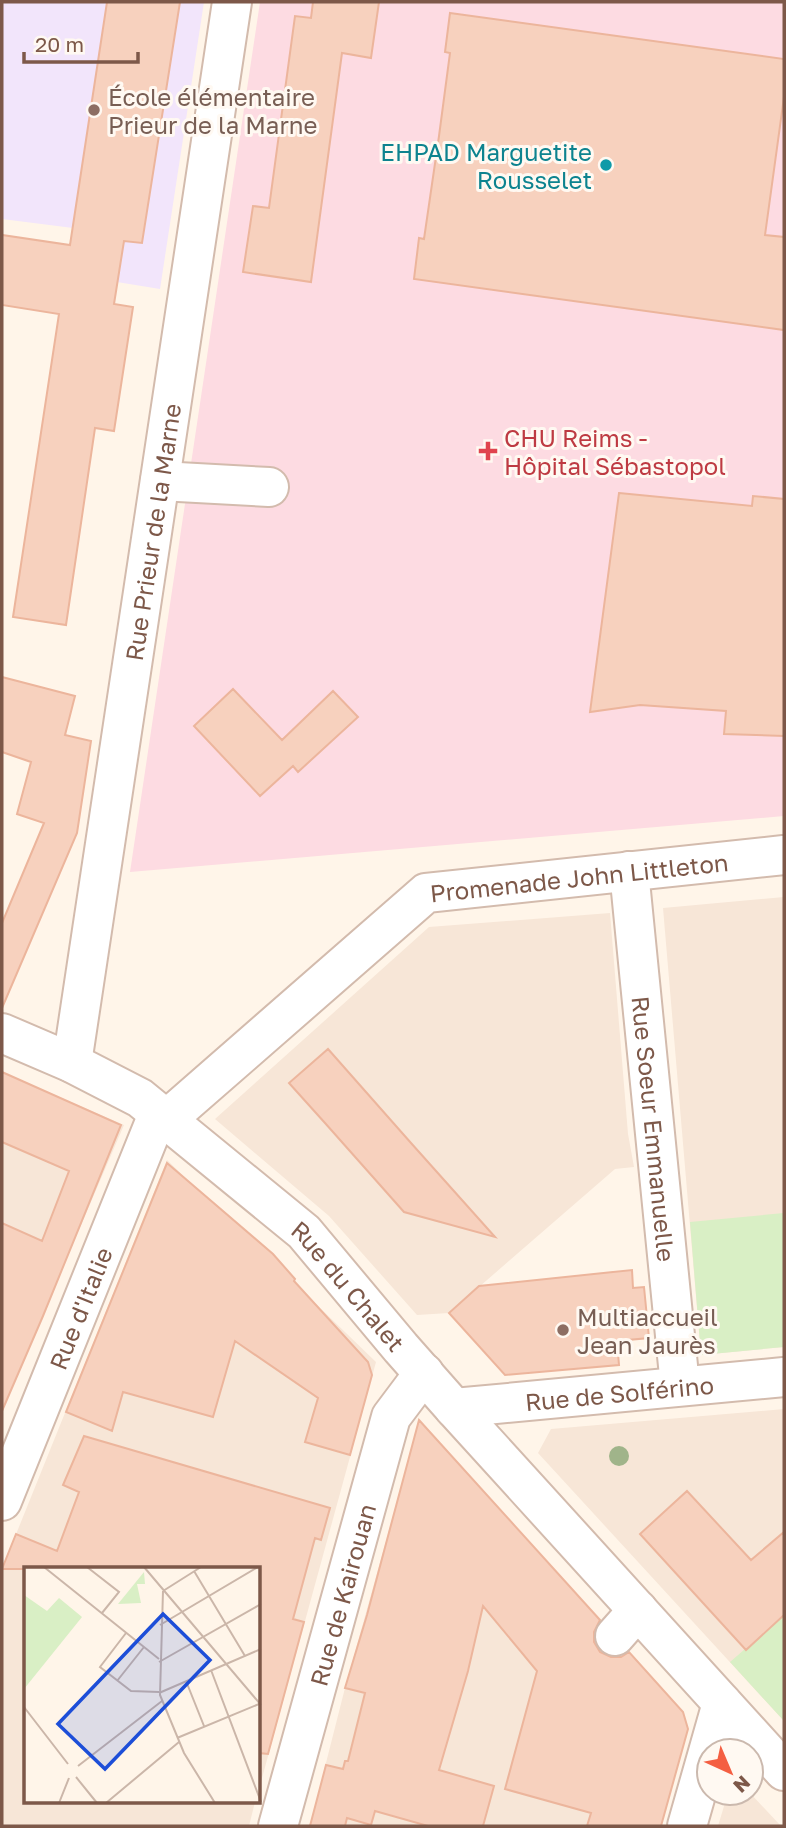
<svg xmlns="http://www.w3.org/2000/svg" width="786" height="1828" font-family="'Golos Text',sans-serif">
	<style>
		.residential { fill: #f7e6d7 }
		.education { fill: #f2e5fb }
		.medical { fill: #fddbe2 }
		.green { fill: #d9efc5 }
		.building { fill: #f7d1be; stroke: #ecb59c; stroke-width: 2 }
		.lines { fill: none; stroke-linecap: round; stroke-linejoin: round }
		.minor-casing { stroke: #d3bbad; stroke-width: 42 }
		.minor { stroke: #fff; stroke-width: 38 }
		.tree { fill: #a0b48a }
		.education-dot { fill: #8d6e63; stroke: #fff9f2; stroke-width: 2.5 }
		.culture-dot { fill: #0f9aa8; stroke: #fff9f2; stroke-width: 2.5 }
		.health-dot { fill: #e0444e; stroke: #fff9f2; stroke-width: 2.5 }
		.labels { text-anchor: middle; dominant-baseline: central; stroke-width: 6; stroke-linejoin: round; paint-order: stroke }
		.education-label { font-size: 24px; fill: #785e54; stroke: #fff9f2; text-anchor: start }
		.culture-label { font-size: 24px; fill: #0d838f; stroke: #fff9f2; text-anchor: end }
		.health-label { font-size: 24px; fill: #be3a42; stroke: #fff9f2; text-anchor: start }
		.street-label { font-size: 24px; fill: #7d5849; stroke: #fff9f2 }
		.inset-road { fill: none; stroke: #cbb6a9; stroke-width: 2 }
		.view { fill: #1d4ed8; fill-opacity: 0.15; stroke: #1d4ed8; stroke-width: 3.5 }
		.inset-edge { fill: none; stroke: #7d5849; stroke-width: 3.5 }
	</style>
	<rect width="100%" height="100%" fill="#fff5e9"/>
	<path class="residential" d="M784,897V1347L701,1355L663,908Z
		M610,913L628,1134L634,1167L615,1169L449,1313L417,1315L329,1216L215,1119L429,927Z
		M2,1072L124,1125L69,1253L2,1223Z
		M167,1160L376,1362L259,1789V1569H26V1802H255L249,1826H2V1569Z
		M784,1409V1721L538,1453L551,1429Z
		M428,1430L683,1712L688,1729L661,1826H310L345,1688L416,1433Z
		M728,1793H750L781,1826H718Z"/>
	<path class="education" d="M2,2H204L160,289L117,282L73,228L2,219Z"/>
	<path class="medical" d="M260,2H784V816L130,872Z"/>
	<path class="green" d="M784,1213V1347L701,1355L690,1222Z
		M784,1615V1721L730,1662Z"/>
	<path class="building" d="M107,2H180L142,243L124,241L114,304L133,307L114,431L95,428L66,625L13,617L59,314L2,305V235L70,245Z
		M313,2H379L371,58L342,53L311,282L243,272L253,206L269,208L295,16L311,18Z
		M450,13L784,59V97L765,235L784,237V330L414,279L419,238L424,239L439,136L450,53L445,52Z
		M619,493L752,506L753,496L784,499V736L724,734L726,711L640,705L590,712Z
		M2,677L75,696L65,735L91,741L77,833L2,1008V923L44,823L17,814L31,762L2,752Z
		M233,689L282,740L333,691L358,717L298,772L293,766L260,796L194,726Z
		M328,1049L411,1143L495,1237L404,1212L325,1123L289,1083Z
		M2,1072L121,1125L43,1316L2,1411V1223L42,1241L69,1171L2,1142Z
		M167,1163L273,1254L295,1279L294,1281L368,1362L372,1375L350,1455L305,1442L318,1398L235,1341L213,1417L123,1392L112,1431L66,1412Z
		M632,1270L633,1288L644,1287L649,1338L617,1341L619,1365L505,1375L449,1313L479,1286Z
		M419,1420L600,1620L594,1632V1642L600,1652L611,1657H621L629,1652L683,1712L688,1729L661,1826H587L591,1813L505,1789L537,1671L483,1606L468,1671L439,1770L494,1786L483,1826H428L375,1811L371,1825L347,1818L345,1826H310L326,1765L343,1769L345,1761H348L365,1693L345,1688L367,1615Z
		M84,1436L330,1508L321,1540L315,1538L293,1619L304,1622L268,1754L259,1753V1569H2L16,1534L57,1551L79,1492L63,1485Z
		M687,1491L751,1560L784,1532V1615L746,1650L640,1534Z"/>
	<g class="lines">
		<defs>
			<g id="minor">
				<path d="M160,481L269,487"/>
				<path id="s1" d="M629,871L680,1386"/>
				<path id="s2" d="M2,1033L72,1063L140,1098L304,1232L401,1348L454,1408L784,1771"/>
				<path id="s3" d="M72,1063L232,2"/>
				<path id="s4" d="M166,1120L426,893L784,855"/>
				<path id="s5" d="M454,1408L784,1377"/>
				<path id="s6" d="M2,1501L158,1114"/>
				<path d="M615,1636L638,1610"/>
				<path id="s7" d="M278,1826L391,1417L424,1373"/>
				<path d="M687,1826L722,1703"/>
			</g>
		</defs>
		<use href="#minor" class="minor-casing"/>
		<use href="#minor" class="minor"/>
	</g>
	<circle class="tree" cx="619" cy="1456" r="10"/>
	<g class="education-dot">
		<circle cx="94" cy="110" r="7"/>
		<circle cx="563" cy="1330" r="7"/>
	</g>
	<circle class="culture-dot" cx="606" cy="165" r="7"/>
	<path class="health-dot" d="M484.5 440.5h7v7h7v7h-7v7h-7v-7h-7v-7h7z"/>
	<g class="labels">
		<g class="education-label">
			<text x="108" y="96">École élémentaire<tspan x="108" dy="28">Prieur de la Marne</tspan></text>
			<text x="577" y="1316">Multiaccueil<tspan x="577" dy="28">Jean Jaurès</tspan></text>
		</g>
		<g class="culture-label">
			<text x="592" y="151">EHPAD Marguetite<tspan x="592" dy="28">Rousselet</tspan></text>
		</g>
		<g class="health-label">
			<text x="504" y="437">CHU Reims -<tspan x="504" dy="28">Hôpital Sébastopol</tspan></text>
		</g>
		<g class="street-label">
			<text stroke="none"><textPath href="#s3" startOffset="537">Rue Prieur de la Marne</textPath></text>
			<text stroke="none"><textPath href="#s4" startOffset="499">Promenade John Littleton</textPath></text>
			<text stroke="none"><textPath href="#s1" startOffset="259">Rue Soeur Emmanuelle</textPath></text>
			<text stroke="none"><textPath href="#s2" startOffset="434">Rue du Chalet</textPath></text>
			<text stroke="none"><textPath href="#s6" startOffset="208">Rue d'Italie</textPath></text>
			<text stroke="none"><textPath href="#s5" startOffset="166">Rue de Solférino</textPath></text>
			<text stroke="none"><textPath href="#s7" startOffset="240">Rue de Kairouan</textPath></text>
		</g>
	</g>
	<g transform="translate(24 1567)">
		<rect width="236" height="236" fill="#fff5e9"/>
		<path d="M120,5L121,17H113L117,36L94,37ZM0,28L23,44L35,31L58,50L0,122Z" fill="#d9efc5"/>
		<path class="inset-road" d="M20,0L135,92M63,0L95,25L78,46M120,0L237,138M170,4L221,89M139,24L136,128L160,186L191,236M139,24L177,0M136,58L234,0M102,66L76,100L107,124L135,125M135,95L237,37M187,103L237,235M93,114L120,80M162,114L180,159M135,126L237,82M0,140L44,197M153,171L235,137M54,199L138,134M52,210L73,236M35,236L45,211M82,236L155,175"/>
		<path class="view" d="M139,47L186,93L81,202L34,157Z"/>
		<rect width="236" height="236" class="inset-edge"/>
	</g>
	<rect width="786" height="1828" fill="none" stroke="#7d5849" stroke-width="7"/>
	<g transform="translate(730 1772) rotate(136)"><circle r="33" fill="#fff9f2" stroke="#cbb9ae" stroke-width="2"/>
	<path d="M0-5L12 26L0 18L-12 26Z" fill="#f45f42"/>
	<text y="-10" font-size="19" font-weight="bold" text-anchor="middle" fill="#7d5849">N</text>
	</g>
	<path d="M24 52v10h114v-10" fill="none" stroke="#7d5849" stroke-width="3.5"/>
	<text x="35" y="52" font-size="21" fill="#7d5849" stroke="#fff9f2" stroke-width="5" paint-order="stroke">20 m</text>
</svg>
